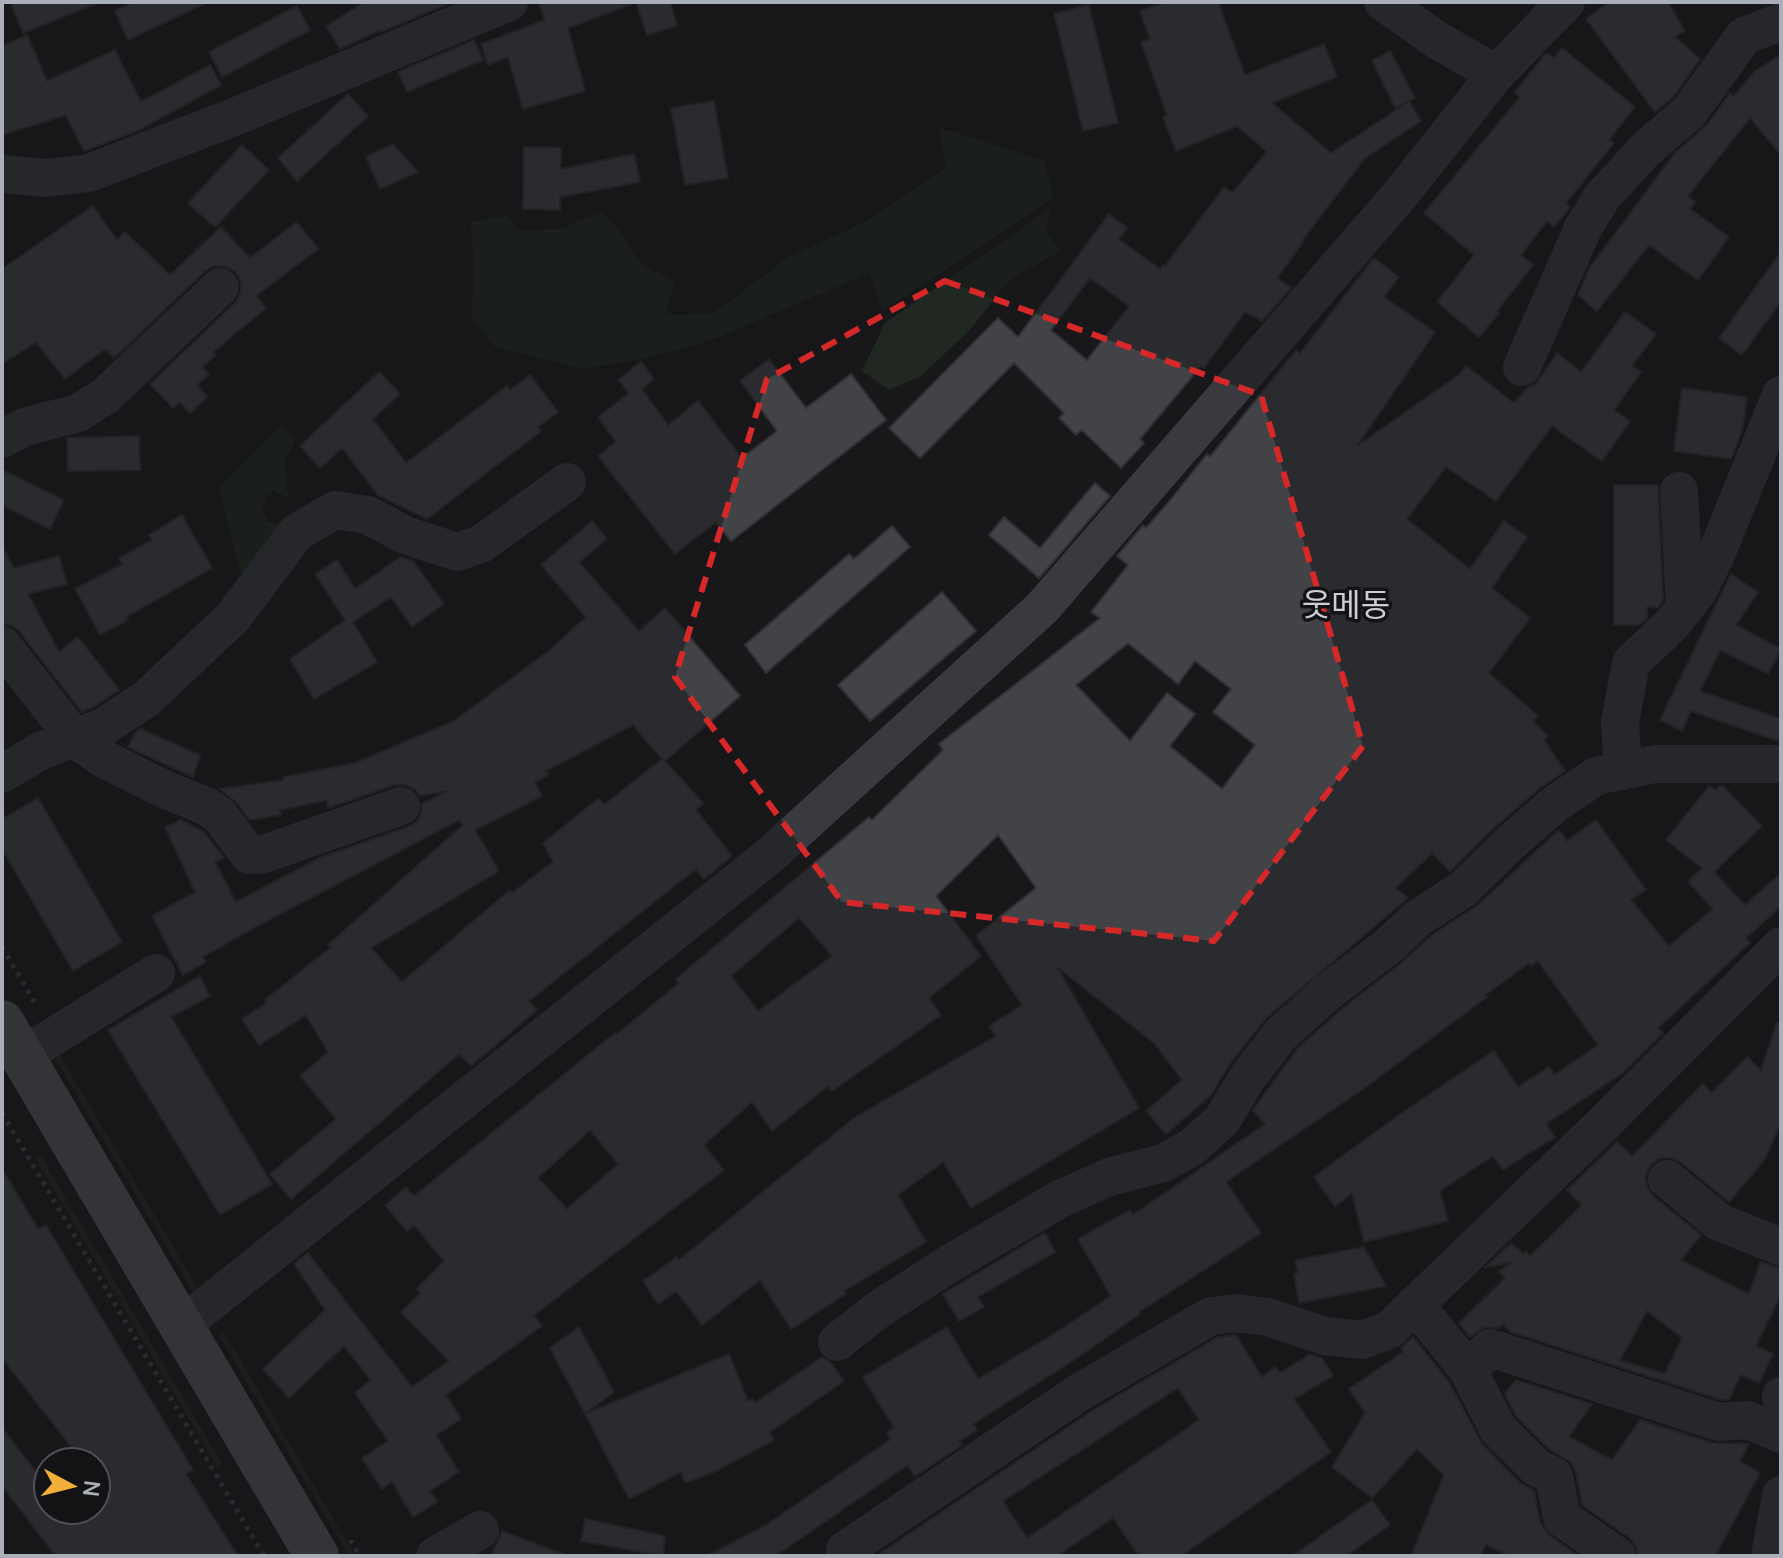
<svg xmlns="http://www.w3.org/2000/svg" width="1783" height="1558" font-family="Manrope,'Noto Sans KR',sans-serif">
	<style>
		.green { fill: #202821 }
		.building { fill: #424347; stroke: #323236; stroke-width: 2; fill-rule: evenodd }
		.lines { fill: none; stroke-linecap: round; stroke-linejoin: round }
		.path { stroke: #3f4146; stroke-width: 5; stroke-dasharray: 4 6; stroke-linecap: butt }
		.minor { stroke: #393a3f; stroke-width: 38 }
		.major { stroke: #55575e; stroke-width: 44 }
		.marked { fill: none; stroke: #d62828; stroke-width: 6; stroke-dasharray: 16 10; stroke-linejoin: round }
		.labels { text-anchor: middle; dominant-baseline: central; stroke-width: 7; stroke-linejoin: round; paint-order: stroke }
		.quarter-label { font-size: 32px; fill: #cbced6; stroke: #131315 }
	</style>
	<rect width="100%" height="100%" fill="#18181a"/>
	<path class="green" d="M939,128L1044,160L1053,198L882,311L870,273L709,341L647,358L582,369L494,346L471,316L474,275L471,222L507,216L519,230L559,229L602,213L616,227L641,265L675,281L665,315L713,314L789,257L869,220L947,168Z
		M1051,208L1045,230L1061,251L1010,279L970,330L921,376L889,390L862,371L885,323Z
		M282,424L295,441L284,461L289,498L272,490L271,494L266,493L262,514L267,516L266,522L283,523L242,578L219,487Z
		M56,1049L203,1297L198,1300L51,1051Z
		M41,1156L222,1464L217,1467L36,1159Z
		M224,1332L355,1556H349L219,1335Z"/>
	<path class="building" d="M10,2H97V3L23,33Z
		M133,2H208L128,40L115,11Z
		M365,2H452L381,32L380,30L340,49L326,26Z
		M538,2H632V4L568,28L585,91L523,109L508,57L488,65L481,44L545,20Z
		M636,2H670L677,26L647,35Z
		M1166,2H1218L1245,75L1324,44L1337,77L1272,103L1331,153L1408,102L1395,108L1372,61L1390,51L1415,98L1409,101L1421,121L1364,159L1302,241L1303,242L1277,278L1291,288L1262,321L1245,312L1204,368L1201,366L1140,439L1144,443L1121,468L1082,430L1076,435L1059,418L1064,413L1014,363L920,458L889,428L998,318L1018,337L1109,214L1127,228L1119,239L1160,269L1163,265L1165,266L1224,187L1232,193L1267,152L1237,126L1176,151L1163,117L1167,115L1141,42L1150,39L1140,11ZM1090,278L1129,306L1087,360L1051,330Z
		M1609,2H1668L1685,31L1675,37L1700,59L1673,97L1655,112L1586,19Z
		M1089,5L1118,123L1083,131L1054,14Z
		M297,6L310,30L222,77L209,52Z
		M27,35L47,81L115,50L141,102L210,65L221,85L139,130L84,151L66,115L2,135V46Z
		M474,40L483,60L407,92L398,72Z
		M1562,48L1635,107L1609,140L1614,143L1566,203L1570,207L1554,227L1547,221L1521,255L1533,265L1497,311L1499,313L1479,337L1437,302L1474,255L1424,213L1520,97L1514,93L1543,57L1547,53L1554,58Z
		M1781,55V155L1750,118L1688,196L1695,202L1690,209L1729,237L1698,280L1649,245L1597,311L1578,295L1590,267L1675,153L1707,125L1730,93L1734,96L1755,71Z
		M348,94L368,116L297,181L278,158Z
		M714,101L728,178L685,185L671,108Z
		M393,144L418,172L380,189L366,157Z
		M242,145L269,170L215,227L188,203Z
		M524,147L561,148V169L634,154L640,182L560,197V210L523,209Z
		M93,206L117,240L125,232L170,275L221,227L250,258L297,222L318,249L256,296L266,308L213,352L216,355L202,367L209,374L197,385L207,397L190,413L180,402L173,408L150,384L236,302L241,292V281L235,271L225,266H214L205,271L114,358L105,349L65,379L36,342L2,364V269Z
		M1781,252V301L1742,355L1719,338Z
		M1374,258L1399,277L1384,297L1435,332L1357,446L1460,374L1466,366L1514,403L1527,388L1536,384L1557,353L1581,372L1625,312L1656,334L1632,366L1641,372L1614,410L1630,421L1602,461L1552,426L1496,501L1446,467L1407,519L1470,569L1504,521L1527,537L1492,588L1530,618L1489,673L1538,716L1533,722L1548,736L1544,740L1565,771L1541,787L1496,826L1450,871L1432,853L1396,888L1408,898L1266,1018L1229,1065L1211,1095L1166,1134L1146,1111L1182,1080L1154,1043L1057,967L1139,1108L971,1208L943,1162L898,1195L926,1242L844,1291L846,1294L791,1329L760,1280L702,1325L676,1291L658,1304L643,1281L677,1257L679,1260L854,1118L996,1036L989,1026L1022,1005L976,936L1036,888L998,835L936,896L981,956L929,998L941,1015L832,1091L828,1086L772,1131L752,1102L704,1145L724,1170L534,1315L542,1326L446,1395L461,1419L436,1435L459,1472L430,1491L437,1502L413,1517L392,1482L382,1489L362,1458L388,1441L355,1393L371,1380L344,1346L289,1398L263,1369L325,1310L294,1264L308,1253L412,1387L449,1361L401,1312L421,1293L417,1289L444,1261L414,1225L407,1231L385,1205L406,1187L414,1196L615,1033L616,1035L679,983L676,979L869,817L872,820L943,750L939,744L1100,618L1091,612L1128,565L1117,556L1143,525L1146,528L1167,504L1207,454L1210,457L1296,350L1300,353ZM1128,643L1178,684L1195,661L1231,689L1213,712L1255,745L1222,789L1170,746L1195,714L1167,693L1130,741L1076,685ZM799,918L832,956L758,1011L731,976ZM590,1130L618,1164L567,1209L538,1178Z
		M769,359L806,408L851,374L886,420L731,541L716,522L675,554L598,456L616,442L598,417L629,393L618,380L641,362L654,379L642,389L668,425L698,401L742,458L777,431L740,381Z
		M379,372L400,394L373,419L406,463L507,386L510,390L530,375L558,412L538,427L541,431L427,519L378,495L342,448L320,468L300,446Z
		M1682,388L1747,397L1742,431L1731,459L1674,451Z
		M139,436L140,470L68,471L67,438Z
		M2,470L64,500L50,529L2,505Z
		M1095,483L1110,496L1039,578L989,535L1004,517L1040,548Z
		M1614,485H1658L1663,600L1658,607H1647V618L1639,625H1614Z
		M182,515L212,568L126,617L128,620L100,635L75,589L122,564L119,558L152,540L149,535Z
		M592,521L607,539L579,562L639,631L665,608L740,696L665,761L703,803L696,810L732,856L704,879L696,869L529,1001L537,1010L471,1066L459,1054L291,1199L270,1174L336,1119L300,1076L328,1052L306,1015L259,1045L242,1019L267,1003L265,1000L331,947L329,944L463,825L459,820L250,930L203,957L206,962L183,975L152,916L195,892L165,827L181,820L204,832L224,858L215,862L236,902L321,857L408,827L417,821L422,811V804L447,791L420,796L415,789L406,785H394L328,808L327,800L280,810L281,815L250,820L237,803L220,789L284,780L283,777L355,763L454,721L551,649L586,617L541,565ZM633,725L662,759L604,805L599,798L543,843L553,862L512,893L510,890L402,982L371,948L499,871L475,830L542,796L535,782L548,775L546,771Z
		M892,526L910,547L766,673L745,645L849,554L854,559Z
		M2,547L14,568L59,556L67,584L28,594L59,652L78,637L119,690L93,707L82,712L19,631L11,625L3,624Z
		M400,557L413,561L444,604L412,627L391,597L353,622L377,662L314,699L290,659L345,620L315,574L337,560L355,589Z
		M1731,574L1758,592L1736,625L1781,649L1768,674L1720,650L1700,691L1781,719V742L1691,711L1682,731L1660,720Z
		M942,592L976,631L870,721L838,685Z
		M141,729L200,755L193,777L128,747L136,732Z
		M1709,786L1716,790L1719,786H1723L1762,826L1714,872L1745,905L1781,873V906L1746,938L1750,943L1658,1028L1663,1033L1624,1072L1546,1124L1555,1137L1503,1170L1493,1156L1440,1191L1448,1221L1364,1242L1352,1193L1335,1206L1314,1177L1393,1119L1494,1051L1518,1087L1549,1067L1554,1075L1598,1045L1538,961L1531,966L1529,963L1485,995L1487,997L1366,1087L1226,1182L1261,1233L1139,1312L1140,1314L1074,1360L973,1424L977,1430L960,1441L962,1445L915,1476L908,1465L775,1556H707L766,1525L891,1439L887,1432L894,1428L863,1377L947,1327L978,1379L1057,1332L1111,1296L1078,1239L1130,1210L1133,1215L1265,1124L1253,1110L1297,1049L1343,1008L1400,964L1432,935L1478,905L1559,830L1567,841L1596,820L1646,890L1631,900L1669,946L1713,909L1688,882L1702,868L1666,840Z
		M38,798L122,942L73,971L2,849V819Z
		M200,976L210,996L171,1017L272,1184L220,1215L108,1030Z
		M1777,1023L1781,1024V1122L1765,1159L1729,1202L1681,1162L1671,1158H1660L1651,1164L1645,1176L1647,1187L1653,1196L1701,1235L1681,1260L1749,1294L1760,1262L1781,1269V1294L1756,1346L1773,1354L1759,1383L1741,1375L1729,1399L1722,1400L1511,1332L1503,1324L1499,1328L1484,1327L1470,1337L1459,1323L1505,1278L1499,1271L1512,1262L1486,1267L1511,1243L1523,1254L1526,1252L1530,1256L1582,1205L1567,1190L1617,1142L1632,1156L1703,1084L1712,1093L1747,1057L1761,1070ZM1647,1311L1682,1338L1665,1374L1620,1360Z
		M2,1169L38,1229L46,1225L193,1470L186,1474L238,1556H56L2,1486V1428L48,1487V1510H65L73,1520L85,1510H96V1502L107,1493L96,1479V1462H83L2,1358Z
		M1045,1233L1055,1252L978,1297L984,1307L959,1321L943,1294Z
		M1364,1247L1386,1286L1299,1303L1294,1274L1298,1273L1295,1260Z
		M579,1327L614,1392L585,1414L550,1348Z
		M1236,1335L1262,1377L1275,1367L1280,1373L1310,1354L1322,1358L1333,1376L1294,1399L1331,1452L1181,1556H1139L1113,1518L1057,1556H876L1092,1411L1218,1337ZM1178,1388L1199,1420L1027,1538L1003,1501Z
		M1413,1337L1449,1382L1482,1444L1520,1483L1534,1491L1540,1522L1549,1535L1578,1556H1508L1486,1544L1481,1556H1411L1444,1475L1417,1449L1372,1498L1332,1467L1365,1413L1349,1389L1403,1352L1401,1348Z
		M729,1354L748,1401L753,1399L755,1403L822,1357L831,1363L844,1381L770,1432L774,1440L716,1471L685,1483L681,1472L629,1499L585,1414Z
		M1516,1380L1592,1404L1569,1437L1612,1460L1640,1420L1712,1443L1749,1444L1740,1461L1760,1473L1715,1556H1639L1636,1546L1630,1538L1582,1505L1576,1472L1571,1462L1549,1449L1516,1416L1505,1394Z
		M1372,1500L1390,1525L1346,1556H1292Z
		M585,1519L665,1536L663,1556L581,1541Z
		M502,1531L563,1554L562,1556H491Z"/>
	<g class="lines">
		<path class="path" d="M2,947L35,1003
			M2,1113L264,1556
			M350,1540L360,1556"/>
		<path class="minor" d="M1383,2L1437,40L1496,74
			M2,174L46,178L89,173L234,117L509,2
			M1522,367L1583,228L1602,197L1645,150L1689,112L1744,36L1781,22
			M2,439L24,427L78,413L105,396L220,287
			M1679,491L1685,607
			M2,645L76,740L104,759L166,790L206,806L220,816L249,855H261L401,806
			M1623,771L1620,722L1631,663L1672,624L1698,591L1715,557L1781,395
			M2,774L40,751L103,727L146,699L233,617L296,533L335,510L368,515L405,535L457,552L481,544L567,482
			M22,1056L156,973
			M1667,1179L1719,1222L1781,1247
			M1415,1304L1468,1370L1498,1429L1536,1467L1554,1476L1562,1518L1617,1556
			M181,1326L769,856L1042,608L1399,196L1496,74L1566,2
			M837,1342L879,1309L949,1264L1060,1199L1109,1177L1163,1163L1192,1147L1222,1120L1247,1078L1281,1034L1329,991L1387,947L1418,918L1463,889L1510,843L1555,804L1596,776L1655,764H1781
			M1468,1370L1490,1348L1719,1422L1748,1420L1781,1434
			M1781,1396V1398
			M845,1550L1080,1392L1211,1316L1237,1313L1268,1317L1325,1336L1362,1340L1389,1330L1598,1129L1781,946
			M435,1556L480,1530
			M1770,1556L1781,1495"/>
		<path class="major" d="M2,1022L317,1556"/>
	</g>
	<path d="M0 0H1783V1558H0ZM945,281L1261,395L1363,746L1214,941L842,902L675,677L767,379Z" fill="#18181a" fill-opacity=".55" fill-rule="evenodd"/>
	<path class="marked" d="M945,281L1261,395L1363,746L1214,941L842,902L675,677L767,379Z"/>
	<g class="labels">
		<g class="quarter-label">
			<text x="1346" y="604">웃메동</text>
		</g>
	</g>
	<rect width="1783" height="1558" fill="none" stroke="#aaafba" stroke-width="8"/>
	<g transform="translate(72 1486) rotate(97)"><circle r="38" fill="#131315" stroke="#4f5157" stroke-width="2"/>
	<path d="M0-6L14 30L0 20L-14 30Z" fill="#f3af37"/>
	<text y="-12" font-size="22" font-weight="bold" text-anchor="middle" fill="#aaafba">N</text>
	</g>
</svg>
